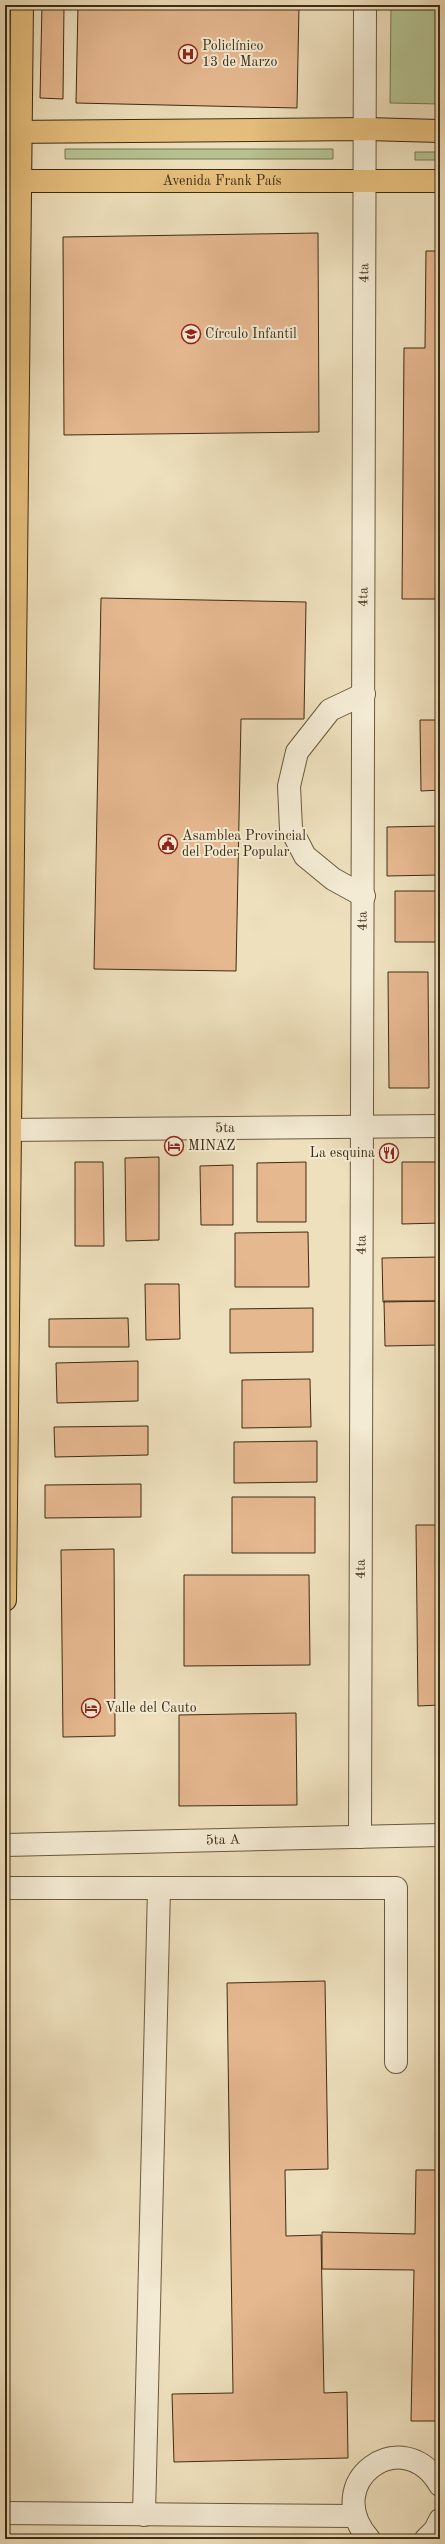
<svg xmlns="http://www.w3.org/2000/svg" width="445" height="2544" font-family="'Old Standard TT',serif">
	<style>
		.green { fill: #b5c393; stroke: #7a7852 }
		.building { fill: #e6b890; stroke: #3e2c12 }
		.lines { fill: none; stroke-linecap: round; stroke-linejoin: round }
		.minor-casing { stroke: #6a593d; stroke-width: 24 }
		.major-casing { stroke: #3e2c12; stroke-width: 24 }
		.minor { stroke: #f4ebd4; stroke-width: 22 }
		.major { stroke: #e7c07e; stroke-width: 22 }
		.labels { text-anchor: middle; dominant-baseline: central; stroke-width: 4; stroke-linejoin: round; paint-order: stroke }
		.poi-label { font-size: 14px; fill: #3e2c12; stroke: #f4ebd4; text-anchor: start }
		.street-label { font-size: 14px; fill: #3e2c12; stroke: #f4ebd4 }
	</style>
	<rect width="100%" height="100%" fill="#eee0bd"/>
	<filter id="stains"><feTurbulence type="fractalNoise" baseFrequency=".005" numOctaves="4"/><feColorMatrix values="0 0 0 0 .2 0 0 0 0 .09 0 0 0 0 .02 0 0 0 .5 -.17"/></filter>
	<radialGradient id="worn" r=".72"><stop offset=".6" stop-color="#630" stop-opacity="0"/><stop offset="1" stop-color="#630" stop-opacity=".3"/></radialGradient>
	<path class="green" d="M391,5H440V104L390,103Z
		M65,149H333V159H65Z
		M415,152H440V160H415Z"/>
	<path class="building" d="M42,5H64L63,99L40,98Z
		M78,5H299L297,108L76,103Z
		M318,233L319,432L64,435L63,237Z
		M426,251H440V599H402L404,348H425Z
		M101,598L306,602L304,719H241L236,971L94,969Z
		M420,720H440V790L421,791Z
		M440,826V875L387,876V827Z
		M395,891H440V942H395Z
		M388,972H428L429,1088H389Z
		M159,1157V1240L126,1241L125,1158Z
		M75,1162H103L104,1246H75Z
		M306,1162V1222H257V1163Z
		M402,1162H440V1223L402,1224Z
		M233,1165V1225H201L200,1166Z
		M308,1232L309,1287H235V1233Z
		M440,1257V1301L383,1302L382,1258Z
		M145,1284H179L180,1339L146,1340Z
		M384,1301H440V1345L385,1346Z
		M313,1308V1352L230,1353V1309Z
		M128,1318L129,1347H49V1319Z
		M138,1361V1401L57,1403L56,1363Z
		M310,1379L311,1427L242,1428V1380Z
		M148,1426V1455L55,1457L54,1427Z
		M317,1441V1482L234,1483V1442Z
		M141,1484V1517L45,1518V1485Z
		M232,1497H315V1553H232Z
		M416,1525H440V1705L418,1706Z
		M114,1549L115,1736L63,1737L61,1550Z
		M184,1575H309L310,1665L184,1666Z
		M296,1713L297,1805L179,1806V1715Z
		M325,1981L328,2169L285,2170L286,2236L321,2235L324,2393L347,2392L348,2458L174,2462L172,2394L233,2393L227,1983Z
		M416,2170H440V2421H411L414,2270L322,2269V2232L415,2234Z"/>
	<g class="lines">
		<defs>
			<g id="minor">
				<path d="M364,896L333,879L305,856L291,829L289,786L297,752L330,710L364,694"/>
				<path id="s1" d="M5,1130L440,1126"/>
				<path id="s2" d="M360,1837L365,5"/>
				<path id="s3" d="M5,1845L440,1835"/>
				<path d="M5,1888H396V2062"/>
				<path d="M5,2513L354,2516"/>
				<path d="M144,2515L159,1888"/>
				<path d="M369,2539C319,2482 403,2421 440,2485"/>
				<path d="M426,2539L435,2530L440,2520"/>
			</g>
			<g id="major">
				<path d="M6,132L366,129L440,131"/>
				<path id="s4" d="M6,181H440"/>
				<path d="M5,1600L22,5"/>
			</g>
		</defs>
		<use href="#minor" class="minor-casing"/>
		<use href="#major" class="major-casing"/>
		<use href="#minor" class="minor"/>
		<use href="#major" class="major"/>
	</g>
	<defs>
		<symbol id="hospital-ring" viewBox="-11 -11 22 22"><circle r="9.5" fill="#f4ebd4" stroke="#8f2418" stroke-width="1.5"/><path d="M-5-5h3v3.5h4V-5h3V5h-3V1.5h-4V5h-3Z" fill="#8f2418"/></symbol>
		<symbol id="school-ring" viewBox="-11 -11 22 22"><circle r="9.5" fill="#f4ebd4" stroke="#8f2418" stroke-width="1.5"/><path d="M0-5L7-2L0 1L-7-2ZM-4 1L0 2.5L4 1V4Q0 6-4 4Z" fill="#8f2418"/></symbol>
		<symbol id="civic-ring" viewBox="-11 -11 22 22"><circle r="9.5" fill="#f4ebd4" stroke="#8f2418" stroke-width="1.5"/><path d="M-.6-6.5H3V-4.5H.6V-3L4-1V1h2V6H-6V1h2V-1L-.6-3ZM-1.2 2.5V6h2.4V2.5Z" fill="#8f2418"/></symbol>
		<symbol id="hotel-ring" viewBox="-11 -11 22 22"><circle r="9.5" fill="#f4ebd4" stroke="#8f2418" stroke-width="1.5"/><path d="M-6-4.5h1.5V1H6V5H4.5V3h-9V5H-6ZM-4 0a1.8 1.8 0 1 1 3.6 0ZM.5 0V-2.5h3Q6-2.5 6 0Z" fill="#8f2418"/></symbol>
		<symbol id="restaurant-ring" viewBox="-11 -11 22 22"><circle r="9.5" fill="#f4ebd4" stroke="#8f2418" stroke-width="1.5"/><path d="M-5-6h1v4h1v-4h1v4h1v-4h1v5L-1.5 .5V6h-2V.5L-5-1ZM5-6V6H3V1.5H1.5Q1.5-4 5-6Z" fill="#8f2418"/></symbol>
	</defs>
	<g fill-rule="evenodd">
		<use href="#hospital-ring" x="177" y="43" width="22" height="22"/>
		<use href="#school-ring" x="180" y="323" width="22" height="22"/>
		<use href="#civic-ring" x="157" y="833" width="22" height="22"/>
		<use href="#hotel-ring" x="163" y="1135" width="22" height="22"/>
		<use href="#restaurant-ring" x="378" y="1142" width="22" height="22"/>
		<use href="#hotel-ring" x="80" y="1697" width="22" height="22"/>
	</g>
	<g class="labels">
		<g class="poi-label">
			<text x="202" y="46">Policlínico<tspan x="202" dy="16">13 de Marzo</tspan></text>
			<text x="205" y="334">Círculo Infantil</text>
			<text x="182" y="836">Asamblea Provincial<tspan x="182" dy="16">del Poder Popular</tspan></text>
			<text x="188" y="1146">MINAZ</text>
			<text x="375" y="1153" text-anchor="end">La esquina</text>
			<text x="105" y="1708">Valle del Cauto</text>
		</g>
		<g class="street-label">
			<text stroke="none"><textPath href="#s4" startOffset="216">Avenida Frank País</textPath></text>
			<text stroke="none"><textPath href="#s2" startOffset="1564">4ta</textPath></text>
			<text stroke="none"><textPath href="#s2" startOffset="1240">4ta</textPath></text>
			<text stroke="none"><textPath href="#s2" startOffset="916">4ta</textPath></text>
			<text stroke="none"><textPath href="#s1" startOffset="220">5ta</textPath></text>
			<text stroke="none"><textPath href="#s2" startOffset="592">4ta</textPath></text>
			<text stroke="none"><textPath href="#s2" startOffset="268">4ta</textPath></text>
			<text stroke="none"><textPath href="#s3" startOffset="218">5ta A</textPath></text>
		</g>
	</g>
	<rect width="445" height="2544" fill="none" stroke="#eee0bd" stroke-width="20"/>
	<rect x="6" y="6" width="433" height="2532" fill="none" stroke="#3e2c12" stroke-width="2"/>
	<rect x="10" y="10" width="425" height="2524" fill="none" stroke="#3e2c12"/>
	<rect width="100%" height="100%" filter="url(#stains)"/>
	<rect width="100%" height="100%" fill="url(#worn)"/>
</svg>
